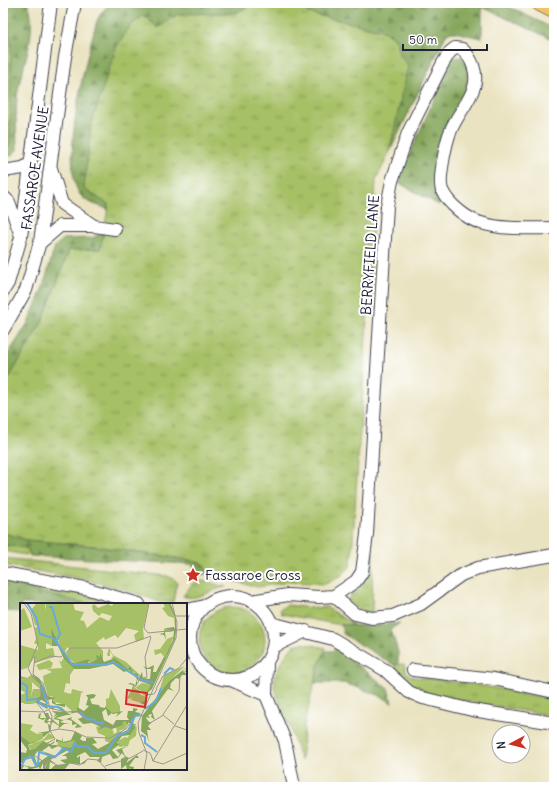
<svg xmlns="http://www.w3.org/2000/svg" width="557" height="790" font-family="Delius,sans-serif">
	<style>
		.grass { fill: url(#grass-tufts); stroke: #647150 }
		.forest { fill: url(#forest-firs); stroke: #53644a }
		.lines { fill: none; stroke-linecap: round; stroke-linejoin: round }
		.minor-casing { stroke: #403f4f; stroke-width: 14 }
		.highway-casing { stroke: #403f4f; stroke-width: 18 }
		.minor { stroke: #fff; stroke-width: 12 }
		.highway { stroke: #f1c369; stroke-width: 17 }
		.labels { text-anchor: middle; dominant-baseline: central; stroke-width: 4; stroke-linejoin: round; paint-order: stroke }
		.street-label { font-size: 14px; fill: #22223b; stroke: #fff }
		.poi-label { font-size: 14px; fill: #22223b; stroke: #fff; text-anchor: start }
		.inset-river { fill: none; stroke: #69a9dc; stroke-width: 2 }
		.inset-road { fill: none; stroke: #9a968b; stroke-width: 1 }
		.view { fill: #d62828; fill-opacity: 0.15; stroke: #d62828; stroke-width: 2 }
		.inset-edge { fill: none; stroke: #22223b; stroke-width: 2 }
	</style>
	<defs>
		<pattern id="grass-tufts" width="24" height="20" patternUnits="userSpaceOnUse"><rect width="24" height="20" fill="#a6c065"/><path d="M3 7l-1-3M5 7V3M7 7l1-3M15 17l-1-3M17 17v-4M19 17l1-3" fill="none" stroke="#879c54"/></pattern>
		<pattern id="forest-firs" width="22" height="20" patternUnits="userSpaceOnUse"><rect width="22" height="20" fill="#84a65a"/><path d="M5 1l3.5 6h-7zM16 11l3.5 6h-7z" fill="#6c874c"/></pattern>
	</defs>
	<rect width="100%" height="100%" fill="#fff"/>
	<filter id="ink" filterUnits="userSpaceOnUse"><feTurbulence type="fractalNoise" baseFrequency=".025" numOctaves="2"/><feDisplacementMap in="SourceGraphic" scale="8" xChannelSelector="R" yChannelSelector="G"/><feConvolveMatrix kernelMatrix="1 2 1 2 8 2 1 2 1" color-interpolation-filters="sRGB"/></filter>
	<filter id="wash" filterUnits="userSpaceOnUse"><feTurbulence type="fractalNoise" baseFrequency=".012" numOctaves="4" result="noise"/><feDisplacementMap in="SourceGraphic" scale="16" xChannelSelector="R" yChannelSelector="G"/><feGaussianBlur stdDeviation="0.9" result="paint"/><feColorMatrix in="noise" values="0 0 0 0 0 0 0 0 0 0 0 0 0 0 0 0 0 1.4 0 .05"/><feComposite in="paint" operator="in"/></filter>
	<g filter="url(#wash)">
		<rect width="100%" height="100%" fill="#eae3c1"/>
		<path class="grass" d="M3,3H6L12,18L10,144L3,147Z
			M111,3H422L447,33L376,180L352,555L350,567L341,576L325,584L289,582L258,587L208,575L189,560L94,546L27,540L3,533V388L42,322L69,250L100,249L108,209L80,192L102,27Z
			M3,545L27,548L31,556L3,551Z
			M371,553H373L372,613L361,611L349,602C348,591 360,588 366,579C370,572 370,561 371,553Z
			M3,558L167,576L174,579L177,582L173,602H160L132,592L88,580L3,565Z
			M203,581L226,587C212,589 196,602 183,596L193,583Z
			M23,583L65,590L120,604H89L32,591Z
			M288,605L310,608L326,607L354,625H341L282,614L280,609Z
			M199 640a33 33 0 1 1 66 0a33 33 0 1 1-66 0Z
			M302,643L326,648L318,667L304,726L301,761L290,728L274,688L275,676L283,659L294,645Z
			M404,664L407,673L413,677L473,684L554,699V716L481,704L427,693L410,685L402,678L394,665Z"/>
		<path class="forest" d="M3,3H28C39,34 21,66 17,97C15,114 17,133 17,150L10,156L3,158V147L10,144L11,39L3,20Z
			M109,3H289L283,7L251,5L235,13L178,14L158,28L144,15L130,26L116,48L91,125L84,189L108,204V209C99,206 84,202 79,193C60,162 86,56 97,21C99,15 105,9 109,3Z
			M299,3H498L514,9L554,29V40L482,7V38L454,32L446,33L389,153L408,66L400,54L396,39L381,30L308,13Z
			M461,57L471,68C471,83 464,93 457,105C436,144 428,161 439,205L399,183L406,162L453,58Z
			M104,232L100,249L69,250L42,322L3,388V362L28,323L43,287L55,246L64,239L92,238Z
			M3,533L27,540L94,546L189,560L204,564L208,575L201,574L191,564L31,556L27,548L3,545Z
			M3,581L23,583L32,591L89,604H21V612L3,611Z
			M400,623L391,629L398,652V664L394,665L343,634L341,625L374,626Z
			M335,648L388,688L392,703L381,696L344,683H315L318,667L325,651H333Z"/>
	</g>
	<g filter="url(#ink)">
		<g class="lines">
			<defs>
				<path id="minor" d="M51,168L62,204L94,226
					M3,171L23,168L31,163
					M3,196L9,202L20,233
					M39,244L60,226H94L115,229
					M3,291L8,283L21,237L51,3
					M3,330L26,290L40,242L65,57L75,3
					M3,573L85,588L139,604
					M334,596L355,614L372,618L393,616L421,604L461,575L478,568L554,555
					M190 638a42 42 0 1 1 84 0a42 42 0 1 1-84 0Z
					M251,601L288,595L319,597L334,596L356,581L362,572L367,534L387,206L392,181L408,133L443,63L450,52L455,48L462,49C472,58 478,73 474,87C469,103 457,115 451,130C446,141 438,180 442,190C448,204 467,219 481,223C503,230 531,228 554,228
					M186,610L205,606
					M271,623L333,639L385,670L409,692L423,698L472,710L554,723
					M273,647L306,631
					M267,661L266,695L285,741L294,787
					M413,670L494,679L554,692
					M231,680L266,695"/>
				<path id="highway" d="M540,3L554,10"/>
			</defs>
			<use href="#minor" class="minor-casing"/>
			<use href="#highway" class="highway-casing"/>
			<use href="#minor" class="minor"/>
			<use href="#highway" class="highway"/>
		</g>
	</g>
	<defs>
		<symbol id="sight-bare" viewBox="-9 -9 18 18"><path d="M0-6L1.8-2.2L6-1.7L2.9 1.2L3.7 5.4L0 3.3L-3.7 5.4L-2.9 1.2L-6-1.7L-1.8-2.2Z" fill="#c8321e" stroke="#fff" stroke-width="2.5" paint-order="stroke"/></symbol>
	</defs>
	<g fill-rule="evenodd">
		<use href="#sight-bare" x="182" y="564" width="22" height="22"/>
	</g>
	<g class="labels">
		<g class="street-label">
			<text transform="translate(35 168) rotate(-82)">FASSAROE AVENUE</text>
			<text transform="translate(370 255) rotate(-86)">BERRYFIELD LANE</text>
		</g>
		<g class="poi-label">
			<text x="205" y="575">Fassaroe Cross</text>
		</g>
	</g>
	<g transform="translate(20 603)">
		<rect width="167" height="167" fill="#eae3c1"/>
		<path d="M17,0H25V8L26,0H53L55,7L64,9L60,17L64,18L67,25L80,14L89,18L92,13L82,10L79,13L73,8L72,3L74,1L78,5L88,1L92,3L94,0H129L123,26L124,36L116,39L114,32L119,28L106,25L98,35L95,32L85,37L84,34L76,40L83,48V58L77,56L72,59L55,60L45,53L49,46L47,44L44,51L38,37L33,35L31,28L32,43L26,40V46L33,45L35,54L14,60V55L7,65L0,67V42L18,47V42L14,40L16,36L15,25L18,23L15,22L11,7ZM143,0H150L155,14V28L145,29L144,26L155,25L154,15L148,13L142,5L145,4ZM4,5L12,24L0,28V8ZM89,45L93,52L106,59L120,72V74L110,67V64L108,66L96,56H91L93,53L90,48V53H88L87,52ZM44,55L54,66L50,72V81L46,80L44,89L51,91L52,86L64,89L61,90L58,108H52L45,102L35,99L32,93H28L24,80L23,73L32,69L26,66L42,65L39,57L41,59ZM29,57L33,60L31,65L19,67L16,62ZM165,63L150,77L137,96L144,72ZM11,72L20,82V94H11L13,86H20L7,75ZM122,80L132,82L130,87L126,90L117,86L116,84ZM114,83L121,92L127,94L125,101L111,97L112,94L110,96L107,95ZM91,86L100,103V109L96,110H91L86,104V96L89,95ZM104,118L108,121L105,126L98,128H100L90,140L85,138V133L78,130L76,124L80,123L92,125L94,131L97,129L96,123ZM0,120L13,122L10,127L17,131L23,130V135L15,140L24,136L29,130L35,135L23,138L15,147H11L8,142L14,141L8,140L0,132ZM117,123L116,133L110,137L108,143L99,144L98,138L105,134L107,135Z" fill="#a6c065"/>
		<path d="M148,0H150L156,16V29L155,36L132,86L126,91L123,90V89H127L131,82L117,77V82L114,83L111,91L113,82L108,81L110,80L114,81L115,83L117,76L109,67L104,69L93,61L69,66H54L44,56L38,43H32L31,26L49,58L55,60L69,56L68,60L72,59L77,56L76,52L80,54V50L84,59L95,55L108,66L110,63L113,70L118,71V77L122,69L123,75L130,76L131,66H126L123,63L128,65L134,62L133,69H136L153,37L154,28L145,29L146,37L144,32L139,31L144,30V26L145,29L153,27L144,26L147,25L154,24L155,27V14ZM167,64L163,68L167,72H162L159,76L156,75L151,80L150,85L154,88L148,86L132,108L135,117L131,114L132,111L128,112L130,115L126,114L128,119H132L128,123L131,127H127L129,140L127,133L121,128L122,113L150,77ZM11,71L19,75L28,93L35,95L33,97L35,99L36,101H45V104L36,102L32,100V96L28,97L26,95L28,101L22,97L18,98L29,102L27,106L17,100L6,101L1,99V92L6,90L0,86V73L7,75L12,80L11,94H20V82ZM122,91L126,92L127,96L125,102L119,112L115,113L113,121L116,124L110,132L102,133L97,140L100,141L92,147L98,154L100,151L96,147L108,143L102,146L105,153L109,155L106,160L117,152L119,155H115L109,163L114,164L113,167L109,165L110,167H107L106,162L101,166V156L105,154L102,150L98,155L93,156L90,151L82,154L81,160L77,158L80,154H70L65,149L57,153V155L60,153V161L68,156L64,161H58L50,160L44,167H30L35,162L46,161L40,157L47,156L46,153H42L49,149L48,147L30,157L35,162L30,159L29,167H24L28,159L23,167V160L20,167L19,164L8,167V164L4,163L2,166H0L2,162L12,164L16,163L18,161L19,159L15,162L10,153L0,161V149L6,150L7,146L0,137V132L10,140L23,135V130H17L29,128L28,121L24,119L26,115L23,117L18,115L19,111L21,110L20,115H26L24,110H28L30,115L27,118H32V116L39,122V117L33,116L38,112L33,114L36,111L32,108L45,109L38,105L34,104L33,108L31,104H41L50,112L52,109L48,108H57V104L64,108L69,103L66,102L68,95L66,92L73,91L76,92L74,95L70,96L72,101L79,102L80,104L85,105V103L92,110L103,108L96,114L98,110L93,111L90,110L87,107L91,111L88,113L86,106L82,109L84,117L93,122L96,117H109L107,114L108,108H113V105L118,106L115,109L120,110L125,102L120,100L126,97V93ZM57,109L63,114L58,116L63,121L72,120L81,124L78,127L85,124L92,126L103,122L102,120L105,118L108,122V119L112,121L105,130L100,129L89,140L78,146L72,141L77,140L73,135H66V138H63L60,136L62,133L55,128L51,137L43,139L42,133V138L36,136V139L44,140L43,142H31L34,140L35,138L30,141L23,138L15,146L10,147L8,142L27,132L24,133L30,129L31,123L27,120L30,118L31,121L33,119L39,123L38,126L44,121H49L40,119L46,116L52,118V122L57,121L55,125L62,124L51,116L52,114L43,117L36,115ZM29,143L32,146L38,143L42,145L36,153L22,148ZM17,148L24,149L28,153L17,161L14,152Z" fill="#84a65a" fill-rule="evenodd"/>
		<path d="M0,74L7,75L12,80L11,94L20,93V80L21,93L17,95L16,100L6,101L1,99V92L6,90L0,86Z" fill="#a6c065"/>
		<path d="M154,33L145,55L141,50L135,52L134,47L140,46L147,36ZM55,137L51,145L37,143L38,138L44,140Z" fill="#a6c065"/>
		<path class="inset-river" d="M7,0L16,14L20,31L33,35L52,61L86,62L93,59L124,78L133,79M29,4H32L40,31L36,38M144,71L150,65L154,67M0,79L7,83V97L16,96L23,103L38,104L43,108M22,83L27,101M125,106L136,98L141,85M60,109L67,116L75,117L77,120L82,119L83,122M121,132L125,134V140L137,149M0,166L5,156L12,154L16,163L18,161L19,149L35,154L44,145L51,149L55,140L58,144L67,143L74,150H86L97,133L108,128L115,113L122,112"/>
		<path class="inset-road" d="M4,0L11,10L18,41L8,65L13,75L21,81V94L17,100L24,109L31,105M129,0L124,25L128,30L167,26M151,3L155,13H167M15,53L13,71L23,80L30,105M14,60L30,53L41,54L51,45H97L131,33M115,84L120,76L127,74L125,54L131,34M115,86L127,92M136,86L143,73L159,65L167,55M130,91L127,92L134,91L137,86M30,105L45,109H58L66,117L82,123H93L97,119L105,118L116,122M0,108L24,109L31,116M143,112L154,121M125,115L130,120L142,113L159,88L160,73L167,67M155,123L167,127M30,128L39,126L53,128L66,134L90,135L106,126L110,120M123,147L130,150L131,152L133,158L132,155M133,158L167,102M133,158L143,161L167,150M25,160L30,157L38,163L50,160L60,162L68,156L78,157L87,167M85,163L110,155L123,148M24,167L25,160L14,152L22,143L35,136L30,128L32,113L29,107M124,167L127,151L119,130L118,120L156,35L157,20L152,0"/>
		<path class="view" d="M107,87L127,90L125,104L106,101Z"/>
		<rect width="167" height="167" class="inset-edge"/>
	</g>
	<rect width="557" height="790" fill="none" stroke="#fff" stroke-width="16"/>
	<g transform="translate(511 744) rotate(263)"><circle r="19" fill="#ffffff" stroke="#a7a7b1"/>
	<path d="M0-3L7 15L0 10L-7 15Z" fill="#c8321e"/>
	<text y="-6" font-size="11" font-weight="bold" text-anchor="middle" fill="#22223b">N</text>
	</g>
	<path d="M403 44v6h84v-6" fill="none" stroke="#22223b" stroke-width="2"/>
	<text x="409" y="44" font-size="12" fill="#22223b" stroke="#ffffff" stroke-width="3" paint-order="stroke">50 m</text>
</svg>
